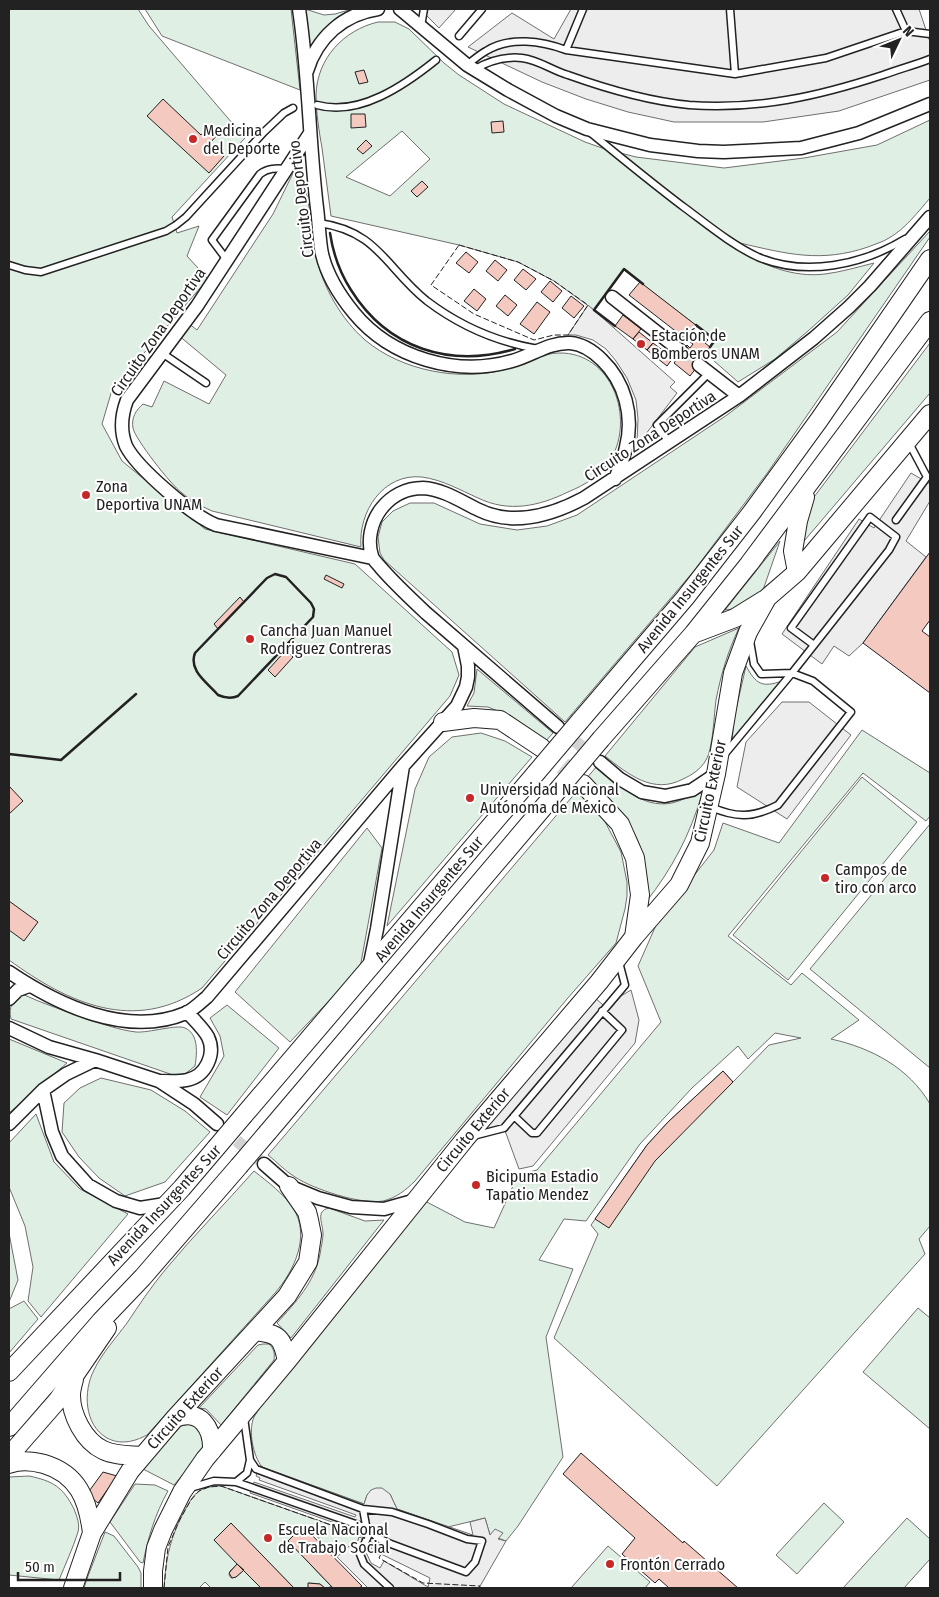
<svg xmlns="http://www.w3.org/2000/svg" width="939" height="1597" font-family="'Fira Sans Condensed',sans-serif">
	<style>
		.green { fill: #e0efe3; stroke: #6f6f6f; fill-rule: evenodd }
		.parking { fill: #ededed; stroke: #6f6f6f; fill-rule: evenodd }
		.building { fill: #f3c9c0; stroke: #222 }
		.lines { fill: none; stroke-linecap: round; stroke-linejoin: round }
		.street-tunnel { stroke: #d3d3d3; stroke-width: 12; stroke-dasharray: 12 6; stroke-linecap: butt }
		.secondary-tunnel { stroke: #d3d3d3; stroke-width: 18; stroke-dasharray: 18 9; stroke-linecap: butt }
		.lane-casing { stroke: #222; stroke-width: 9 }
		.street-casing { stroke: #222; stroke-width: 15 }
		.secondary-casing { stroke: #222; stroke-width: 20 }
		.lane { stroke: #fff; stroke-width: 6 }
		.street { stroke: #fff; stroke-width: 12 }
		.secondary { stroke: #fff; stroke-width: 18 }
		.secondary-bridge-casing { stroke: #222; stroke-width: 20; stroke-linecap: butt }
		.secondary-bridge { stroke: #fff; stroke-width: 18 }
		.fence { stroke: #222; stroke-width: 1; stroke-dasharray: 6 2.5; stroke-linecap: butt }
		.wall { stroke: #222; stroke-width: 2.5 }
		.poi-dot { fill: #c62828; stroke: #fff; stroke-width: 2 }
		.labels { text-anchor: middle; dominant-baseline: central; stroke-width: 4; stroke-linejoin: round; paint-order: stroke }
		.poi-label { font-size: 16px; fill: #222; stroke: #fff; text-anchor: start }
		.street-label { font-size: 16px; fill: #222; stroke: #fff }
	</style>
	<rect width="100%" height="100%" fill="#fff"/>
	<path class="green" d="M9,9H138L149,26L245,138L172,217L177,233L199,226L187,256L208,279L112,390L102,424L122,461L205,529L355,564L452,652L459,675L450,696L202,988C134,1034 68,1003 9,960Z
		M145,9H291L300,90L162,36Z
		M305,9L324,15L335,14L352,9C333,18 320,32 308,50Z
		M378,22H395L409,29L444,63L459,75L504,104L585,142L605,149L636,157L724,168L804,158L877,145L930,120V198C918,212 905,229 889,238C883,242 875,244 868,247C821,263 787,254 740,243L736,249C763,265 793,278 825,274C841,272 858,267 874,263L848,295L808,331L775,359L738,382L705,353L715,340L624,270L594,310L554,281L518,262L459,245L331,216C328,193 325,171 322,148C319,131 316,112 316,95C317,58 344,30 378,22ZM402,131L430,159L390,196L346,177Z
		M294,171C297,175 303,180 304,184C311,206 311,234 316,256C323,287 341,319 365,340C402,371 460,382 507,369C523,364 542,353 559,353C612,352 635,418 611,459C602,475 585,485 568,492C539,506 509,513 478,498C460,490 443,480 422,477C383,473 358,512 361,547L212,511C201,506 191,501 182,493C171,485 135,439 133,428C131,418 136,410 143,404L152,407L164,381L209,404L226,375L178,335L188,323L197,330L273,214Z
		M930,231V237L768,472L693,572L565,722L384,560L380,553L378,537L382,522L393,511L410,503H434L480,524L517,530L547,526L577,515L727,415L837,332Z
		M930,343V393L799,547L811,501Z
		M780,541L763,590L733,609L725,610Z
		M739,628C728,651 721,674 716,700C714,714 713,749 706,760C701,769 692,775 683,779C653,795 628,774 605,756L695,647Z
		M746,666C756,684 762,688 782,681L732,743L734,718Z
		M477,669L553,733L543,744L505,714L488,707L467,706L474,693Z
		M862,730L930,773V816L926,821L863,773L728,936L791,985L802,973L859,1020L831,1039C872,1048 909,1068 930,1104V1226L919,1239L925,1254L717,1486L554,1338L598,1234L591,1225L647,1145L668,1122L723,1071L733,1082L769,1045L801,1038L775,1033L748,1059L738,1046L692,1088L640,1144L586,1221L564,1219L539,1260L573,1269L546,1337L563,1457L518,1526L506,1541L490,1535L485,1518L448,1527L397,1509L390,1494L367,1495L364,1504L262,1467C253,1456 248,1430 254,1417C260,1407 268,1397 274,1388L423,1200L465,1222L494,1228L518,1175L537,1170L661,1022L638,966L657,923L714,850L723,823L779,843Z
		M481,733L505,741L532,757L387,926L415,789L429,757L452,737Z
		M597,766C619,784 641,809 672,803C681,801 690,796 698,792L702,794C690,835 672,869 646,902C650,841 629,818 586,779Z
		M862,777L917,822L788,980L733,935Z
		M577,791L591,803L603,818L621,852L627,882V896L625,909L616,943L567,999L415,1181C406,1190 396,1198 383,1201C361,1205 313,1189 295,1177C285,1171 277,1162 268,1155Z
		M930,824V1068L810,969Z
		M367,828L382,848L360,968L290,1042L235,992Z
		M22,994C44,1004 65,1011 87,1019C103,1024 119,1030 136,1032C149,1033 177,1024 185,1028C199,1034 197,1054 195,1066L185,1074L173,1075L11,1019C8,1006 13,1001 22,994Z
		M227,1005L279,1048L227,1115L200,1097L224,1056L220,1036L210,1018Z
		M9,1039L67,1063L9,1113Z
		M101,1078L151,1090L185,1111L210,1132L165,1182L125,1196L99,1178L79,1157L62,1132L64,1103L80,1088Z
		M36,1114L54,1162L80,1189L128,1214L41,1317L28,1301L33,1267L25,1226L9,1187V1143Z
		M254,1171C268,1182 284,1194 293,1208C311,1236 294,1271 275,1293L147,1435C134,1442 120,1445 107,1438C84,1425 83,1391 94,1370C102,1353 116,1338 127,1323C139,1305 151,1287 165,1270C193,1236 225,1204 254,1171Z
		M329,1208L365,1221L384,1220L291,1338L277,1323C295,1303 315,1282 320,1254C321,1247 323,1240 323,1234C323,1223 315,1211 329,1208Z
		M9,1233L18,1280L9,1302Z
		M24,1301L38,1319L9,1353V1309Z
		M918,1308L930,1318V1429L863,1372Z
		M263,1344H269C274,1349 275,1353 274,1360L221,1425L206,1409L199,1408L258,1345Z
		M190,1424L199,1428L205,1444L202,1452L174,1485L143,1469L181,1426Z
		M29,1476C53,1481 63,1487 74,1509C77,1517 80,1524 78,1532C73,1548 65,1565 59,1580L9,1575V1477Z
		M135,1484L155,1485L168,1491C155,1514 148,1538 143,1563L140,1562L110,1522Z
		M221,1486L365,1537L364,1539L359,1538L357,1543L348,1547L337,1557L305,1524L288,1541L331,1586L328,1588H325L320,1584L309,1583L308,1588H294L231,1524L237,1564L230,1571L229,1575L231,1578L236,1577L244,1570L261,1588H211L205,1582L199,1588H164C166,1557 170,1538 185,1510C189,1503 192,1496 199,1491C205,1487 214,1486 221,1486Z
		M824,1503L844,1522L797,1574L776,1555Z
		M907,1518L930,1539V1559L904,1588H843Z
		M105,1532L114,1536L138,1567L141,1573V1588H84L88,1576Z
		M608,1546L650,1582L645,1588H571Z"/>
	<path class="parking" d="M420,9H456L439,28Z
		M571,9H919L930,42V80L839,111L763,122H674L628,112L586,99L542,82L468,47L512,13L554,39Z
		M588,305L675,382L670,387L677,393L639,443L637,442L638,419L636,400L627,378L616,361L606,349L593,340L576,335H568Z
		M911,473L930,484V501L906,541L926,557L863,643L849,656L834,646L822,664L782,634L859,519L874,528Z
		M782,702H809L851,735L787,819L737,787L746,742Z
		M631,990L639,1020L635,1043L533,1166L519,1169L504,1128L484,1130L595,998L609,1010L621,996Z
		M260,1465L264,1468L364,1504L367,1495L371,1490L376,1488H382L390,1494L397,1509L473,1535L470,1522L485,1518L490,1535L495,1529L503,1533L498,1539L506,1541L479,1588H368L337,1557L348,1547L357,1543L359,1537L364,1539L366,1534L250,1493L254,1482L355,1517L356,1515L259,1480L260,1478L256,1476ZM369,1541L384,1548L381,1554L430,1578L428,1587L384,1561L380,1568L371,1563L365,1550Z"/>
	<path class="building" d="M364,70L368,82L359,84L355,72Z
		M163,99L201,135L211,124L220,132L210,143L224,156L209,173L147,116Z
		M351,114H365L366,127L351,128Z
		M503,121L504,132L492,133L491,122Z
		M366,140L372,146L363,154L357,149Z
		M422,181L428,187L417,197L411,191Z
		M466,252L478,262L469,273L456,263Z
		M495,260L507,270L498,281L486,271Z
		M523,269L536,279L526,290L514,280Z
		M550,281L562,291L553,302L541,292Z
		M640,282L697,326L687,340L629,295Z
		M474,289L486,299L477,311L464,301Z
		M505,295L517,305L508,316L496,306Z
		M571,296L584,306L574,318L562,308Z
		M537,302L550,312L534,334L520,324Z
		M623,315L641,329L633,339L615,326Z
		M639,332L653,343L647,350L633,339Z
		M701,334L708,340L705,343L710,347L704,354L700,351L698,354L704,358L690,376L674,363L687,345L690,348L693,344L690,342L695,335L698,338Z
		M653,343L673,358L667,366L647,350Z
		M930,552V620L922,631L930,637V693L863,643Z
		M326,575L344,584L342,588L324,579Z
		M240,597L244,602L218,629L214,624Z
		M286,650L293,657L275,677L268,670Z
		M9,786L23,801L9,814Z
		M9,901L38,922L24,941L9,930Z
		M723,1071L733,1082L655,1161L609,1228L595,1219L647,1145L668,1122Z
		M581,1453L683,1543L684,1541L738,1588H669L659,1579L655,1583L622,1554L635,1538L563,1474Z
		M103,1472L117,1476L98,1503L87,1494Z
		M231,1523L294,1588H261L237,1564L214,1540Z
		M303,1526L362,1586L359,1588H333L288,1541Z
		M374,1543L382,1547L379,1554L370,1550Z
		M237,1564L244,1570L236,1577L232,1578L229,1573Z
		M308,1583L320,1584L325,1588H308Z"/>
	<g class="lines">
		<path class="street-tunnel" d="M682,352L699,365
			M562,730L594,757
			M223,1129L264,1164"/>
		<path class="secondary-tunnel" d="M542,748L583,783"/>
		<defs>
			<path id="lane" d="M730,9L735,74
				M421,26L424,9
				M906,31L930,34
				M459,36L482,9
				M566,50L583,9
				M467,65C473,60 479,55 486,51C510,36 542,41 566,50L735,74L826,58L906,31L896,9
				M475,69C489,61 504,56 522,58C539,60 551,70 568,75C607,89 648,101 689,105C758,110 819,96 883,75C899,69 915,65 930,59
				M317,105C359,117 405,85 436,60
				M592,134C623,159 653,184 685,208C708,225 732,245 758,257C806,277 862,265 905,239
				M319,223C378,231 386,268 427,301C460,326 497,342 538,349
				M227,260L212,240L260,174C268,168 276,168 286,169
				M9,265L25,270L41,272L166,231L176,225L186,217L264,132L284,113L293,108
				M162,353L206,383
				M669,442L657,425L709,373
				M896,520L927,477L909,443
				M724,755L792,673L889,550L896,537L870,517L791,628L814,645
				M711,807C736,818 753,818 778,805L851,712L813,681L792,673L761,674L754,664L750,641
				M514,1116L532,1133H537L622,1030L602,1011
				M473,1136L504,1128L625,985L619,962
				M236,1482L247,1473L250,1460
				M190,1488L214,1481L236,1482L367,1528L378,1538L391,1544L466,1572L475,1562L482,1541L467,1539L428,1524L392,1512L363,1509L256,1469L250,1460L244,1418
				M363,1509L368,1536L360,1554L364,1564L390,1588"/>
			<path id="street" d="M299,9C309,75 309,142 317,208C319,223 319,239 322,254C327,275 340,296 354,313C391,358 457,377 512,361C531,356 549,342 570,343C583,344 593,351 602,360C625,382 634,416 626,447C624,458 619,469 615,479
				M400,9L467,65L508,90L556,116L587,129L650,145L698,151L724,152L801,148L859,133L930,104
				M307,71C317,38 343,14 378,9
				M310,133L197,306L127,400C121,416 120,431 126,446C137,468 193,516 216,525L372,558
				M612,297L682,352
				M699,365L739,396
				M558,727C514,689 470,651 426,613C410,598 395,584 381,568C378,564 373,560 372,556C367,541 371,522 381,509C391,496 406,488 423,488C443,489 462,502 479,510C514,527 552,515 584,498L739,396L814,338L849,307L870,286L930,217
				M600,762L620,779L642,792L665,796L692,790L716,774
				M369,968L377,929L403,766
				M9,972C58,1005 127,1038 186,1013C193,1010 201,1002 207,997L403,766L457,706L466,687L468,677V666L464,646
				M9,999L18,990L29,986
				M9,1028L49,1047L95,1060L159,1081L194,1104L217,1124
				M159,1081C168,1081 178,1082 187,1080C206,1076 216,1054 208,1037C203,1028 194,1020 187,1012
				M43,1090L52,1132L62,1156L88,1185L116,1201L140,1208L165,1204
				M9,1124L43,1090L66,1074L95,1060
				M264,1164L289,1186L318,1198L351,1207L384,1209L416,1200"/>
			<path id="secondary" d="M797,572L793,551L798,521L805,497
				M693,634L735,618L764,600
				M580,721L685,598L752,512L819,420L930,259
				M443,722L474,718L500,720L542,748
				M601,739L693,634L749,564L930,321
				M583,784L620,824L635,858L640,895L634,937
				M244,1115L536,773
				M268,1132L558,790
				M255,1331C279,1334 282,1337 287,1361
				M9,1372L182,1188L216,1148
				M74,1379C73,1384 71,1390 71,1395C71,1415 84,1441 103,1450C115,1456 129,1455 142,1456
				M175,1418C200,1408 213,1428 212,1451
				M9,1427L101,1321L143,1277L239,1166
				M9,1456L57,1401L107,1328
				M9,1464C19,1460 33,1461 44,1464C78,1474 88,1500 92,1533
				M73,1588L92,1533L130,1471L175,1418L287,1296L308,1262L312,1235L309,1220L307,1212L289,1186
				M153,1588V1571L156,1548L163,1530L182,1492L205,1459L287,1361L465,1139L599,982L634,937L679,885L700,843L716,774L733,673L748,632L767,598L797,572L930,414"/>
		</defs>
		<use href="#lane" class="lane-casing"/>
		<use href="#street" class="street-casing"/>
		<use href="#secondary" class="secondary-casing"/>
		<use href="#lane" class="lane"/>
		<use href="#street" class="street"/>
		<use href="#secondary" class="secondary"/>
		<defs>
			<path id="secondary-bridge" d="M536,773L580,721
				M558,790L601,739
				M216,1148L244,1115
				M239,1166L268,1132"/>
		</defs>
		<use href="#secondary-bridge" class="secondary-bridge-casing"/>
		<use href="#secondary-bridge" class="secondary-bridge"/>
		<path class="fence" d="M459,245L518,262L554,281L588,305L568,335H554L534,340L474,314L431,285Z
			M382,1547L384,1548L379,1558L423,1583L480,1586L479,1588
			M164,1588L168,1547L179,1521L191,1500L199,1491L209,1487L221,1486L365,1537L364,1539"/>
		<path class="wall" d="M330,233C333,253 340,273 351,290C388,349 450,368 515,349
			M696,325L715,340L710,347
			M615,326L594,310L624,269L643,284
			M275,574L286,577L311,603L314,609L313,617L238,696C231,699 225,698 218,695C208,683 188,671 195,653L267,578Z
			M9,754L61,760L136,694"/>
	</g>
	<g class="poi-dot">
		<circle cx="193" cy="139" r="5"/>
		<circle cx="641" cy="344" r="5"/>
		<circle cx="86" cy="495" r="5"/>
		<circle cx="250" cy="639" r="5"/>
		<circle cx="470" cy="798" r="5"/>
		<circle cx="825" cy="878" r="5"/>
		<circle cx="476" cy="1185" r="5"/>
		<circle cx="268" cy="1538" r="5"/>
		<circle cx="610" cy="1564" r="5"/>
	</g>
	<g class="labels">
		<g class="poi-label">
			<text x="203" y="130">Medicina<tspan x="203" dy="18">del Deporte</tspan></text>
			<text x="651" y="335">Estación de<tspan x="651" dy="18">Bomberos UNAM</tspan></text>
			<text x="96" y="486">Zona<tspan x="96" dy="18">Deportiva UNAM</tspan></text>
			<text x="260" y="630">Cancha Juan Manuel<tspan x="260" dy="18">Rodriguez Contreras</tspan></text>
			<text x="480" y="789">Universidad Nacional<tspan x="480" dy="18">Autónoma de México</tspan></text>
			<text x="835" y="869">Campos de<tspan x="835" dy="18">tiro con arco</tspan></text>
			<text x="486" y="1176">Bicipuma Estadio<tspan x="486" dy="18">Tapatio Mendez</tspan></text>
			<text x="278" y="1529">Escuela Nacional<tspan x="278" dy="18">de Trabajo Social</tspan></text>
			<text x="620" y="1564">Frontón Cerrado</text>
		</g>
		<g class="street-label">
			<text transform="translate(301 199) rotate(-97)">Circuito Deportivo</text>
			<text transform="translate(158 332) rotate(-55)">Circuito Zona Deportiva</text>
			<text transform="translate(650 436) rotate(-33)">Circuito Zona Deportiva</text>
			<text transform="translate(690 589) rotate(-51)">Avenida Insurgentes Sur</text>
			<text transform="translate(710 791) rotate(-78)">Circuito Exterior</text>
			<text transform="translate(269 899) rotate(-50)">Circuito Zona Deportiva</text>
			<text transform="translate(429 899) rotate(-50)">Avenida Insurgentes Sur</text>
			<text transform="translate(473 1130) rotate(-50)">Circuito Exterior</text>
			<text transform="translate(164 1205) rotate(-47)">Avenida Insurgentes Sur</text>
			<text transform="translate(185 1408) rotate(-48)">Circuito Exterior</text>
		</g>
	</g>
	<rect width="939" height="1597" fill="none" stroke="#222222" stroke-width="20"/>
	<g transform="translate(899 40) rotate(47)" stroke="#ffffff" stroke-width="4" paint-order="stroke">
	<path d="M0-4L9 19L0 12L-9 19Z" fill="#222222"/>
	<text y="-8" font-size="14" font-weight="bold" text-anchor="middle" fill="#222222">N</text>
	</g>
	<path d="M18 1572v8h102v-8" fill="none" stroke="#222222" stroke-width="2.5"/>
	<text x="25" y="1572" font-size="15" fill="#222222" stroke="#ffffff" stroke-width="4" paint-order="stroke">50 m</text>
</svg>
